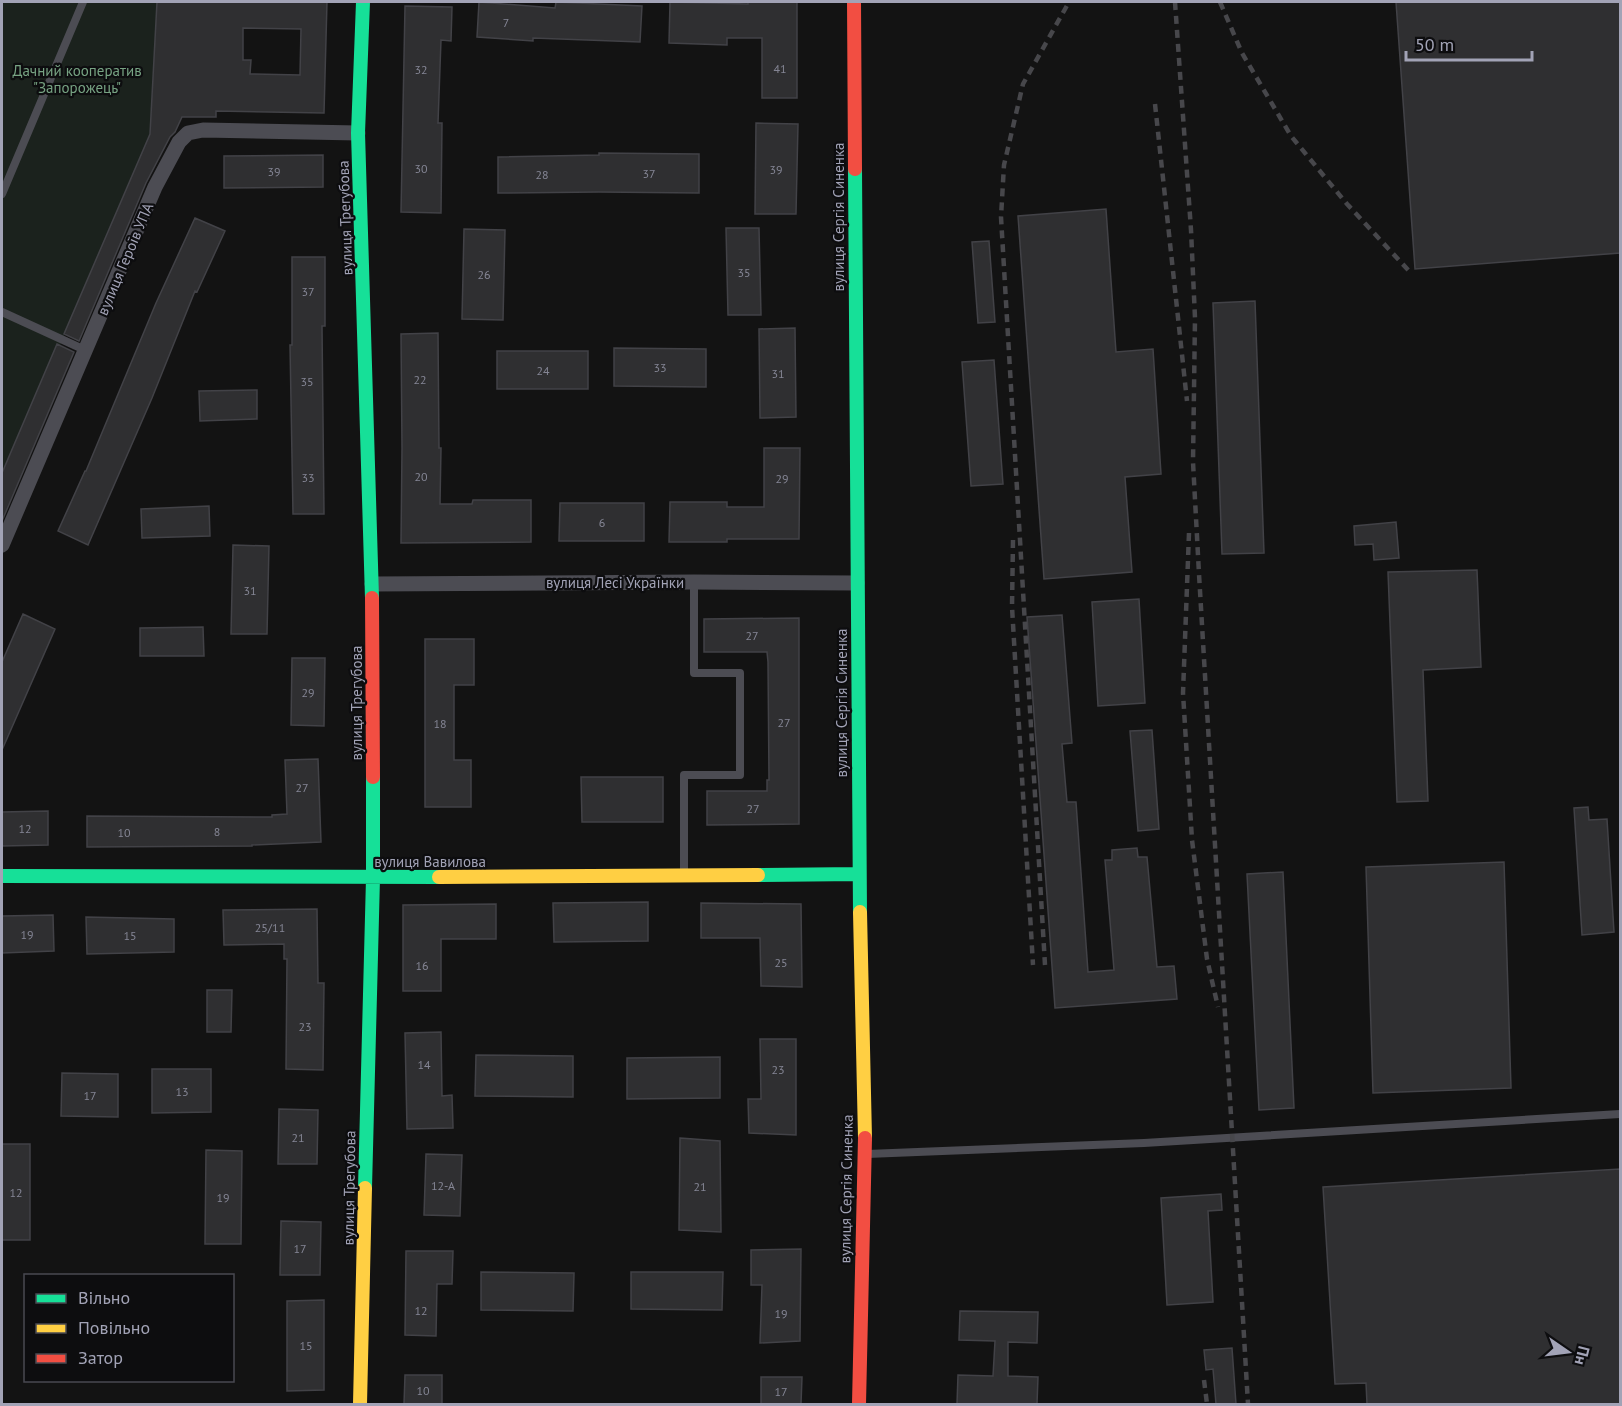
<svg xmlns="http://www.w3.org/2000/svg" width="1622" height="1406" font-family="'PT Sans',sans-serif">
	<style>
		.green { fill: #1b221d }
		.building { fill: #2f2f31; stroke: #424247; stroke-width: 1.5; fill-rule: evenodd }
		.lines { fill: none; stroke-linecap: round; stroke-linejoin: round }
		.lane { stroke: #4c4c53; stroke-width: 8 }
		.street { stroke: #4c4c53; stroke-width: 15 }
		.fast { stroke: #16e098; stroke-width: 14 }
		.slow { stroke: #ffcf43; stroke-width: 14 }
		.jam { stroke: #f24e42; stroke-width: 14 }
		.rail { stroke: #47474b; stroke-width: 4.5; stroke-dasharray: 8 6; stroke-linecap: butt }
		.labels { text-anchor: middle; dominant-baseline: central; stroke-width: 4.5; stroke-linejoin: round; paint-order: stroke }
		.number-label { font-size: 12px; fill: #858695 }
		.park-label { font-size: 15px; fill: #77a383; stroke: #0d0d0f }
		.street-label { font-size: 15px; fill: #a2a3b6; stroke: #0d0d0f }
	</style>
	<rect width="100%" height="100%" fill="#131313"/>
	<path class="green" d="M2,2H157L150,134L2,482Z"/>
	<path class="building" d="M157,2H327L324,113L216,111V117H182L175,132L170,137L146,183L79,341L64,334L150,134ZM243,28L301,29L300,75L250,74L251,60H243Z
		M479,2L555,8L556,2L642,6L640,42L533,38V41L477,37Z
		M670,2L748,4V2H797V98H762V38H727V45L669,43Z
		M1396,2H1620V253L1415,269Z
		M405,6L452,7L451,41L441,40L438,123H442L441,213L401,212Z
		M756,123L798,124L796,214H755Z
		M599,153L699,154V193L599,192L498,193V157L599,155Z
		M323,155V187L224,188V156Z
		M1106,209L1116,352L1153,349L1161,474L1125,477L1132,572L1044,579L1018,216Z
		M195,218L225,231L197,292L195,291L152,398L88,545L58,531L85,471H86L156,303Z
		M726,228H759L761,315H728Z
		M464,229L505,230L503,320L462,319Z
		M989,241L995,322L978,323L972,242Z
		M292,257H325V326H322L324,514H293L290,345H292Z
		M1255,301L1264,553L1222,554L1213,303Z
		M795,328L796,417L760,418L759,329Z
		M438,333L439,448H441L440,504H472L473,500H531V542L401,543L402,448L401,334Z
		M57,344L74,352L2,521V473Z
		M614,348L706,349V387L614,386Z
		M497,351H588V389H497Z
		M994,360L1003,484L971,486L962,362Z
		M257,390V419L200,421L199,391Z
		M764,448H800L799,539H727V542H669L670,502H727V507H764Z
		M560,503H644V541H559Z
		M209,506L210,536L142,538L141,509Z
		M1396,522L1399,558L1374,560L1373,544L1355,545L1354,526Z
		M233,545L269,546L267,634H231Z
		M1477,570L1481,667L1423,670L1428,801L1397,802L1388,572Z
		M1139,599L1145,703L1098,706L1092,602Z
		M23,614L55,629L2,750V662Z
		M1062,615L1072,743L1062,744L1067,802H1076L1088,972L1114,970L1105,860H1112V850L1137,848L1138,857H1147L1157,967L1174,966L1177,999L1055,1008L1027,617Z
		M799,618V824L707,825V791H767V780H769L768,662L767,652H704V619Z
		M203,627L204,656H140V628Z
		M425,639H474V685H454V760H471V807H425Z
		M292,658H325L324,726L291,725Z
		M1152,730L1159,829L1138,831L1130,731Z
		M318,759L321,842L252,845V846L87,847V816L272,817V815L287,814L285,760Z
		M581,777H663V822H582Z
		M1588,807L1589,820L1607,819L1614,932L1582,935L1574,808Z
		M48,811V845L2,846V812Z
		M1504,862L1511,1088L1373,1093L1366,867Z
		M1283,872L1294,1108L1259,1110L1247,874Z
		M648,902V941L554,942L553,903Z
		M701,903L801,904L802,987L761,986L760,938H701Z
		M496,904V939H441V991H403V905Z
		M317,909L318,983H324L323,1070L286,1069L287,959H284V944L224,945L223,910Z
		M53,915L54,951L2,953V916Z
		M86,917L174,919V952L87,954Z
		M207,990H232L231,1032H207Z
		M441,1032L442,1096L452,1095L453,1128L407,1129L405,1033Z
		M760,1039H796V1135L749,1133L748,1099H761Z
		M476,1055L573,1056V1097L475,1096Z
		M720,1057V1098L627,1099V1058Z
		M152,1069H211V1112L152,1113Z
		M62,1073L118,1074V1117L61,1116Z
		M279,1109L318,1110L317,1164H278Z
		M680,1138L720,1141L721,1232L679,1230Z
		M2,1144H30V1240H2Z
		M206,1150L242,1151L241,1244H205Z
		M426,1154L462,1155L460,1216L424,1215Z
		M1620,1169V1404H1367L1366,1383L1335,1384L1323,1187Z
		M1221,1194L1222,1210L1208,1211L1213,1302L1167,1305L1161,1198Z
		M281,1221L321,1222L320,1275H280Z
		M801,1249L800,1341L760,1343L762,1285H751V1250Z
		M406,1251H453L452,1284H437L436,1336L405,1335Z
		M481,1272L574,1273L573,1311L481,1310Z
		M631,1272H723L722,1310L631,1309Z
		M324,1300V1390L287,1391V1301Z
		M960,1311L1038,1312L1037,1343L1008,1342V1376L1038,1377L1037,1404H957L958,1375L993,1376L995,1341L959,1340Z
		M1232,1348L1236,1404H1216L1213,1369L1206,1370L1204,1350Z
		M405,1375H442V1404H404Z
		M761,1377H802L801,1404H761Z"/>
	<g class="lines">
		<path class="lane" d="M2,194L83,2
			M2,312L85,350
			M684,874V775H740V673H694V582
			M867,1154L1144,1143L1620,1114"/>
		<path class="street" d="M2,545L155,187L179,142L188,133L203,130L358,133
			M372,584L694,582L857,583"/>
		<path class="fast" d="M363,2L358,133L372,598
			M855,169L860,912
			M758,875L859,874
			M2,876L439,877
			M365,1188L373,878V777"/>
		<path class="slow" d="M439,877L758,875
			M860,912L865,1138
			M360,1404L365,1188"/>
		<path class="jam" d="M854,2L855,169
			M372,598L373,777
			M859,1404L865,1138"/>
		<path class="rail" d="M1175,2L1191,230L1195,318L1193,462L1199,574L1248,1404
			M1220,2L1242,53L1291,136L1347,204L1410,272
			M1155,104L1187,401
			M1189,533L1183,693L1192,840L1207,959L1218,1007
			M1013,540L1012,607L1033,965
			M1045,965L1001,217L1004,165L1023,84L1069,2
			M1204,1380L1207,1404"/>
	</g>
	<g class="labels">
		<g class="number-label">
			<text x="506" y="22">7</text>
			<text x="780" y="68">41</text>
			<text x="421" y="69">32</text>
			<text x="421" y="168">30</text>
			<text x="776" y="169">39</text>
			<text x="274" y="171">39</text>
			<text x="649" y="173">37</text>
			<text x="542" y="174">28</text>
			<text x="744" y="272">35</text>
			<text x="484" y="274">26</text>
			<text x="308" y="291">37</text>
			<text x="660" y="367">33</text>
			<text x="543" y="370">24</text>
			<text x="778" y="373">31</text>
			<text x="420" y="379">22</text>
			<text x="307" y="381">35</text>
			<text x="421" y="476">20</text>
			<text x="308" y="477">33</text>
			<text x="782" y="478">29</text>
			<text x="602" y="522">6</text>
			<text x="250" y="590">31</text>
			<text x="752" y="635">27</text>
			<text x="308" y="692">29</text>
			<text x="784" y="722">27</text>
			<text x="440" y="723">18</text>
			<text x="302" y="787">27</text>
			<text x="753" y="808">27</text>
			<text x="25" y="828">12</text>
			<text x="217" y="831">8</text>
			<text x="124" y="832">10</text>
			<text x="270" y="927">25/11</text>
			<text x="27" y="934">19</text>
			<text x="130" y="935">15</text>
			<text x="781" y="962">25</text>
			<text x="422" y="965">16</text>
			<text x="305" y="1026">23</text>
			<text x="424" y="1064">14</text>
			<text x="778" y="1069">23</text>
			<text x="182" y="1091">13</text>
			<text x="90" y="1095">17</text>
			<text x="298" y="1137">21</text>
			<text x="443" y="1185">12-А</text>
			<text x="700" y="1186">21</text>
			<text x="16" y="1192">12</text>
			<text x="223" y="1197">19</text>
			<text x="300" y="1248">17</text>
			<text x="421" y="1310">12</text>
			<text x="781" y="1313">19</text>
			<text x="306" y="1345">15</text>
			<text x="423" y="1390">10</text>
			<text x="781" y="1391">17</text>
		</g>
		<g class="park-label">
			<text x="77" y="70">Дачний кооператив<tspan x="77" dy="17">"Запорожець"</tspan></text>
		</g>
		<g class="street-label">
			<text transform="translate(838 217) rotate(-90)">вулиця Сергія Синенка</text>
			<text transform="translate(345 218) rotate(-92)">вулиця Трегубова</text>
			<text transform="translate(125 259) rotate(-67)">вулиця Героїв УПА</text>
			<text x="615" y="582">вулиця Лесі Українки</text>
			<text transform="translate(356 703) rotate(-90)">вулиця Трегубова</text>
			<text transform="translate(841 703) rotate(-90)">вулиця Сергія Синенка</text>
			<text x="430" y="861">вулиця Вавилова</text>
			<text transform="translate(349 1188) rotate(-89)">вулиця Трегубова</text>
			<text transform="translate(846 1189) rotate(-89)">вулиця Сергія Синенка</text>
		</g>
	</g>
	<rect width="1622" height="1406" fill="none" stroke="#a2a3b6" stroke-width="6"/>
	<rect x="24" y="1274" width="210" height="108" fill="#0d0d0f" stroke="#494952" stroke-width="1.5"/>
	<rect x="36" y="1294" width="30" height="9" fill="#16e098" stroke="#494952" stroke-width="1.5"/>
	<text x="78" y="1304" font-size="18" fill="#a2a3b6">Вільно</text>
	<rect x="36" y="1324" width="30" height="9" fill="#ffcf43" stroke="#494952" stroke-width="1.5"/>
	<text x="78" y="1334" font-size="18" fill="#a2a3b6">Повільно</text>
	<rect x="36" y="1354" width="30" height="9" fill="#f24e42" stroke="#494952" stroke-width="1.5"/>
	<text x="78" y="1364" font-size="18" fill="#a2a3b6">Затор</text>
	<g transform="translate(1568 1352) rotate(104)" stroke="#0d0d0f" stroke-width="4.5" paint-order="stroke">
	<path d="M0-4.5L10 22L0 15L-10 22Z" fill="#a2a3b6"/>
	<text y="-9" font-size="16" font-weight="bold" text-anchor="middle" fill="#a2a3b6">Пн</text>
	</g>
	<path d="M1406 51v9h126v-9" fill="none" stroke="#a2a3b6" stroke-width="3"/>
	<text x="1415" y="51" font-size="18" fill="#a2a3b6" stroke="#0d0d0f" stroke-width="4.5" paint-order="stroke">50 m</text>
</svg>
